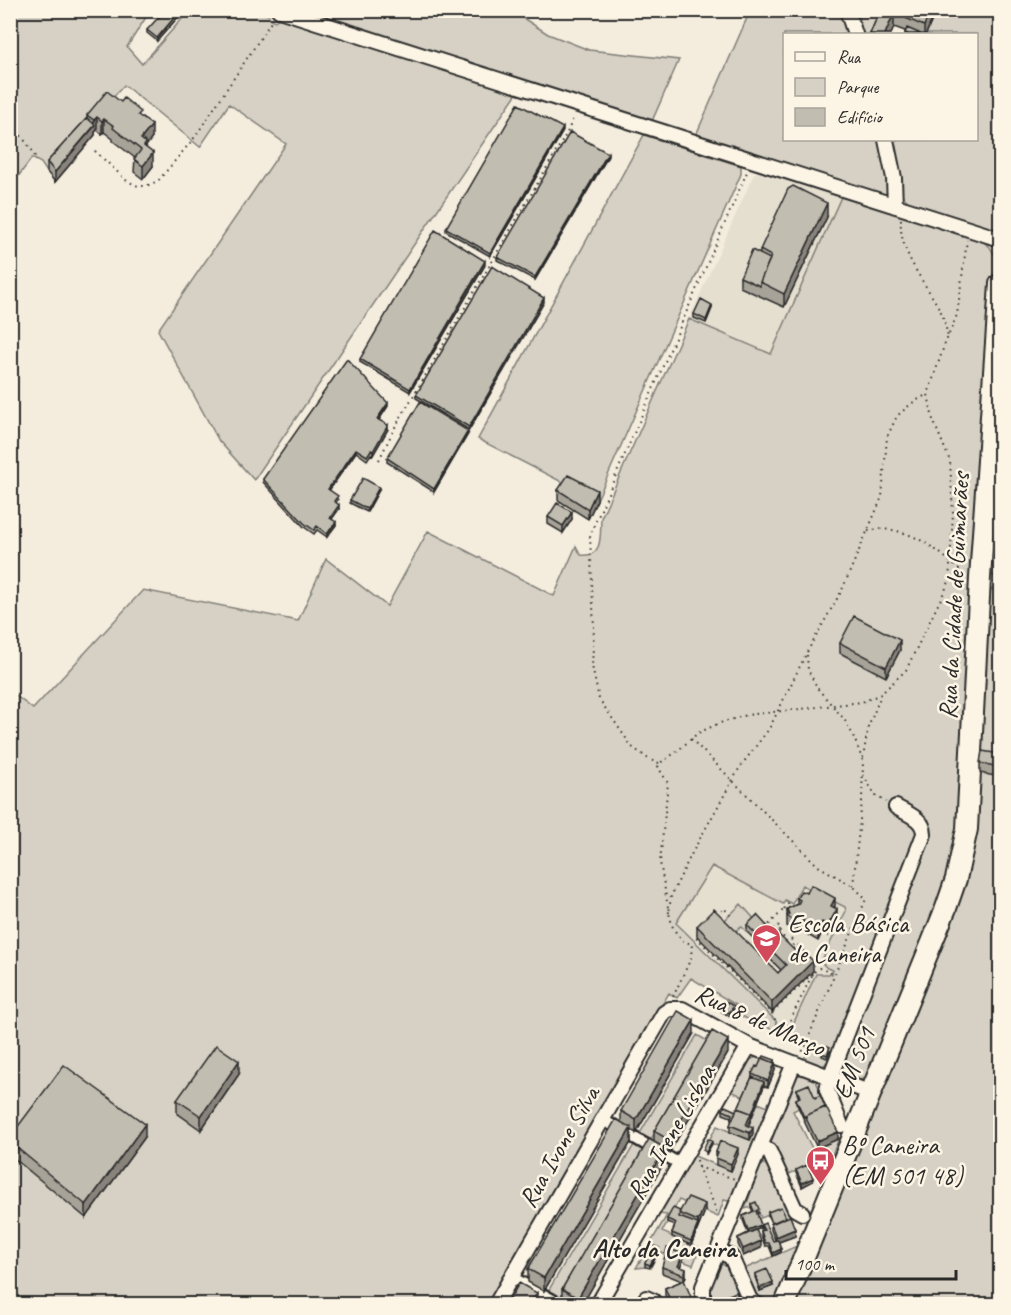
<svg xmlns="http://www.w3.org/2000/svg" width="1011" height="1315" font-family="Caveat,sans-serif">
	<style>
		.built { fill: #e5dfd0 }
		.green { fill: #d6d1c4; stroke: #807e78; stroke-width: 1.5 }
		.lines { fill: none; stroke-linecap: round; stroke-linejoin: round }
		.pedestrian-casing { stroke: #2b2b2b; stroke-width: 15 }
		.minor-casing { stroke: #2b2b2b; stroke-width: 18 }
		.secondary-casing { stroke: #2b2b2b; stroke-width: 24 }
		.path { stroke: #2b2b2b; stroke-width: 2; stroke-dasharray: 1.5 4.5; stroke-linecap: butt }
		.pedestrian { stroke: #fcf5e5; stroke-width: 10 }
		.minor { stroke: #fcf5e5; stroke-width: 14 }
		.secondary { stroke: #fcf5e5; stroke-width: 20 }
		.wall { fill: #a7a398; stroke: #2b2b2b; stroke-width: 1.5 }
		.shaded-wall { fill: #88847c; stroke: #2b2b2b; stroke-width: 1.5 }
		.building { fill: #c2bdb1; stroke: #2b2b2b; stroke-width: 1.5 }
		.labels { text-anchor: middle; dominant-baseline: central; stroke-width: 5; stroke-linejoin: round; paint-order: stroke }
		.street-label { font-size: 26px; fill: #2b2b2b; stroke: #fcf5e5 }
		.poi-label { font-size: 26px; fill: #2b2b2b; stroke: #fcf5e5; text-anchor: start }
		.neighbourhood-label { font-size: 27px; font-weight: bold; fill: #2b2b2b; stroke: #fcf5e5 }
	</style>
	<rect width="100%" height="100%" fill="#f4edde"/>
	<filter id="ink" filterUnits="userSpaceOnUse"><feTurbulence type="fractalNoise" baseFrequency=".0167" numOctaves="2"/><feDisplacementMap in="SourceGraphic" scale="12" xChannelSelector="R" yChannelSelector="G"/><feConvolveMatrix kernelMatrix="1 2 1 2 8 2 1 2 1" color-interpolation-filters="sRGB"/></filter>
	<g filter="url(#ink)">
		<path class="built" d="M758,172L841,197L771,354L689,319L754,174Z
			M712,866L783,903L800,869L862,901L803,1043L759,1014L676,923Z"/>
		<path class="green" d="M11,11H150L127,47L142,64L189,11H256L269,15L270,19L275,21L279,18L517,93L254,480L219,441L158,330L286,144L229,104L200,147L124,85L47,172L41,163L32,158L11,186Z
			M311,11H512L548,34L589,50L679,60L652,121Z
			M750,11H842L851,34H784V140H881L890,193L885,196L696,135Z
			M854,11H885L876,34H862Z
			M936,11H1000V175L997,230L911,205L902,195L892,140H976V34H926Z
			M644,135L741,166V174L597,500L478,439Z
			M841,197L909,215L978,238L990,247L997,259L985,394L957,854L872,1073L859,1081L842,1074L840,1063L931,831L929,820L895,799L888,808L916,824L919,829L831,1058L823,1066L804,1059L809,1049L803,1043L789,1033L816,974H832L833,970L827,968L821,962L846,911L845,907L802,885L792,904L785,900L783,904L712,866L676,923L776,1021L780,1030L776,1031L743,1017L746,1011L691,978L677,998L669,993L488,1304H11L10,742L14,737L11,740V692L33,709L143,590L298,621L326,559L387,606L428,531L554,596L576,546L581,555C604,558 600,533 601,518L689,319L771,354Z
			M996,473L1000,474V581L992,575L989,570Z
			M992,589L1000,591V1304H789L822,1220L880,1097L956,879L980,755L990,593Z
			M741,904L757,922L747,932L741,926L735,932L724,921Z
			M697,1035L709,1042L650,1141L639,1135Z
			M756,1057L765,1058L744,1097L729,1090L739,1075L742,1076L750,1060Z
			M802,1074L815,1079L823,1097L815,1101L797,1093L800,1101L796,1103L799,1108L793,1111L813,1150L839,1138L832,1155L785,1176L770,1139L796,1076Z
			M758,1103L768,1107L741,1175L742,1176L732,1202L724,1200L718,1217L679,1200L662,1232L700,1248L693,1265L654,1250L645,1267L636,1268L667,1215L658,1214L692,1155L731,1171L737,1154L708,1142L717,1126L750,1140L746,1132Z
			M635,1143L646,1150L559,1300L547,1293Z
			M761,1163L770,1166L792,1221L787,1224L781,1210L761,1218L756,1206L745,1209Z
			M814,1203L818,1204L778,1304H764L766,1299L752,1294L742,1270L797,1246L801,1241L800,1238Z
			M719,1263L730,1268L742,1296L721,1304H708V1292Z"/>
		<g class="lines">
			<defs>
				<path id="pedestrian" d="M603,1120L680,1164
					M512,1277L560,1304"/>
				<path id="minor" d="M279,10L1000,239
					M847,10L855,34
					M886,140L894,178L895,206
					M841,1125L827,1090L830,1077L924,834C924,819 908,814 896,807
					M760,1148L769,1151L795,1209L802,1213
					M718,1251L731,1257L750,1300L756,1304
					M646,1298L653,1301L655,1304
					M496,1304L664,1013L670,1009H682L749,1046L871,1093
					M598,1304L749,1046
					M703,1304V1287L794,1063"/>
				<path id="secondary" d="M785,1304L946,908L956,879L967,829L980,578L1000,284"/>
			</defs>
			<use href="#pedestrian" class="pedestrian-casing"/>
			<use href="#minor" class="minor-casing"/>
			<use href="#secondary" class="secondary-casing"/>
			<path class="path" d="M10,121L34,153L36,161
				M95,151L127,181L138,186H146L158,181L195,137L273,19
				M901,219C898,254 928,285 942,314C945,321 946,329 948,337
				M379,460L394,429L567,133L574,116
				M868,531C906,522 941,551 966,577
				M807,655L808,670L818,689L844,719L853,735L863,761L862,801L853,886
				M691,739L818,866L853,886L866,899L802,1053
				M863,758L868,728L881,695
				M659,763L650,760L632,747L599,699L592,666L594,628L590,535L747,172
				M863,775L876,796L886,802
				M784,909L789,902
				M669,913L660,862L668,783L658,767L660,763L675,753L698,733L720,723L747,715L862,702L881,694L906,670L949,582L953,513L950,461L933,420L928,394L944,346L957,315L967,240
				M717,915L724,908L730,915
				M773.5 929a3.5 3.5 0 1 1 7 0a3.5 3.5 0 1 1-7 0Z
				M765,929L784,909L787,910
				M779,932L787,941
				M698,933L695,936L772,1013L813,973
				M786.5 943a3.5 3.5 0 1 1 7 0a3.5 3.5 0 1 1-7 0Z
				M793.5 949a3.5 3.5 0 1 1 7 0a3.5 3.5 0 1 1-7 0Z
				M673,997L691,958L692,944L682,941L673,928L669,913L671,896L692,853L740,767L769,729L807,652L842,590L882,497L887,437L897,416L912,403L928,394
				M772,1013L777,1024L785,1029
				M785,1031L813,973L819,968L832,973
				M697,1160L698,1167L716,1209V1216
				M698,1167L735,1179"/>
			<use href="#pedestrian" class="pedestrian"/>
			<use href="#minor" class="minor"/>
			<use href="#secondary" class="secondary"/>
		</g>
		<path class="wall" d="M880,10H936L926,34H905V31L894,27L891,34H870Z
			M179,16L157,41L147,33V30Z
			M87,115L141,117L152,138L146,146V147L153,166L143,179L134,172L135,158L113,141V139L104,132L102,134L97,130L95,132V135L55,182L47,172V162L87,118Z
			M563,131L490,256L446,231V228Z
			M608,156L535,280L497,260V257Z
			M827,217L784,307L740,287V277L760,254V250Z
			M485,265L410,392L360,362V359Z
			M544,302L469,430L416,398V395Z
			M712,308L706,323L694,318V314Z
			M388,406L379,420L388,429L373,455L371,454L367,460L356,452L329,490L338,500L336,502L339,509L332,519L336,525L327,537L317,530L314,534L304,527L263,482V479Z
			M468,434L434,492L387,462V458Z
			M379,490L367,512L350,503V500Z
			M558,490L597,500L588,519L558,500Z
			M548,517L572,519L563,533L548,524Z
			M840,643L900,650L886,677L840,653Z
			M1000,754V777L980,773V763Z
			M797,898L835,908L837,919L828,935L822,932L818,941L803,932V929L797,928L794,931L787,926V909L797,904Z
			M747,925L767,932L757,942L747,932Z
			M697,926L778,973L781,970L764,953V943L813,971L772,1012L697,936Z
			M721,1008L734,1009L729,1016L721,1011Z
			M694,1033L636,1133L631,1130V1142L544,1291L528,1282V1269L621,1122V1111Z
			M830,1051L827,1058L822,1056V1053Z
			M728,1053L669,1153L665,1151V1161L582,1305H567L562,1302V1289L654,1141V1131Z
			M775,1060V1070L768,1087L764,1086L748,1126L753,1134L750,1140L730,1132V1125L732,1122L731,1121V1117L723,1114V1110L736,1111L738,1108L752,1077V1074L758,1067Z
			M239,1074L201,1130L177,1113V1100Z
			M797,1089L815,1098L838,1139L817,1148L805,1123V1120H804L796,1102V1099L799,1098L797,1093Z
			M10,1137H145L86,1218L10,1155Z
			M716,1152L738,1154L731,1171L716,1165Z
			M796,1170L813,1181L802,1187L796,1173Z
			M751,1204L759,1213L757,1214L761,1225L773,1241L775,1240L771,1230V1223L768,1216V1212L786,1217L795,1236L779,1242L781,1252L773,1256L769,1246H765L761,1235V1231H762L761,1228L756,1230L761,1248L743,1256L738,1244V1238L748,1233L743,1220V1216L753,1212L751,1207Z
			M680,1211H705L691,1245L672,1237V1233L675,1226L667,1222V1219Z
			M659,1251L650,1268L645,1267V1263Z
			M683,1260L680,1267L686,1276L684,1280L691,1303L689,1305H669L665,1295V1288L682,1281L662,1273V1267Z
			M755,1274L773,1286L760,1291L755,1277Z"/>
		<path class="shaded-wall" d="M930,10H936L926,34H924V26Z
			M179,12V16L157,41V38Z
			M894,13V27L891,34H885Z
			M97,117V130L95,132V135L55,182V172L94,127V120Z
			M104,119V132L102,134V121Z
			M152,125V138L146,146V157L141,139Z
			M563,128V131L490,256V253Z
			M153,153V166L143,179V166Z
			M608,153V156L535,280V277Z
			M827,203V217L784,307V294Z
			M485,261V265L410,392V389Z
			M544,298V302L469,430V427Z
			M712,305V308L706,323V320Z
			M388,403V406L377,422V419Z
			M388,425V429L373,455V451Z
			M468,431V434L434,492V489Z
			M356,449V452L328,492V489Z
			M379,487V490L367,512V509Z
			M597,490V500L588,519V509Z
			M339,505V509L330,521V518Z
			M572,512V519L563,533V526Z
			M336,522V525L327,537V534Z
			M900,640V650L886,677V667Z
			M835,898V908L831,906Z
			M837,909V919L828,935V925Z
			M797,918V928L794,931V921Z
			M822,922V932L818,941V931Z
			M767,926V932L757,942V935Z
			M813,961V971L772,1012V1002Z
			M694,1020V1033L636,1133V1120Z
			M728,1040V1053L669,1153V1140Z
			M775,1060V1070L768,1087V1081Z
			M239,1061V1074L201,1130V1116Z
			M764,1082V1086L746,1132V1125Z
			M145,1124V1137L86,1218V1205Z
			M631,1128V1142L544,1291V1278Z
			M753,1128V1134L750,1140V1133Z
			M838,1132V1139L817,1148V1141Z
			M712,1141V1144L706,1155V1152Z
			M665,1148V1161L582,1305H578V1298Z
			M738,1148V1154L731,1171V1164Z
			M813,1178V1181L802,1187V1183Z
			M705,1204V1211L698,1228V1221Z
			M698,1224V1228L691,1245V1241Z
			M761,1225V1228L748,1233V1230Z
			M795,1229V1236L776,1243V1237Z
			M761,1241V1248L743,1256V1249Z
			M659,1248V1251L650,1268V1265Z
			M781,1249V1252L773,1256V1253Z
			M683,1254V1260L678,1273V1266Z
			M686,1269V1276L684,1281V1275Z
			M773,1282V1286L760,1291V1288Z
			M537,1293V1305H530Z
			M691,1297V1303L689,1305H674Z"/>
		<path class="building" d="M165,10H176L179,12L157,38L147,30Z
			M880,10H930L924,26L894,13L885,34H870Z
			M907,28L921,34H909L905,33Z
			M107,91L121,102L124,98L141,112L138,115L152,125L141,139L146,143L144,146L153,153L143,166L134,159L141,150L113,128L114,126L104,119L102,121L97,117L94,120L87,115Z
			M518,104L563,128L490,253L446,228Z
			M87,118L95,125L55,172L47,162Z
			M570,132L608,153L535,277L497,257Z
			M793,186L827,203L784,294L760,282L771,256L760,250L788,189Z
			M435,230L485,261L410,389L360,359Z
			M752,250L770,259L760,282V286L740,277Z
			M492,266L544,298L469,427L416,395Z
			M701,299L712,305L706,320L694,314Z
			M347,359L388,403L377,419L388,425L373,451L371,450L367,456L356,449L328,489L338,496L334,501L339,505L330,518L336,522L327,534L317,526L314,530L304,523L263,479Z
			M420,402L468,431L434,489L387,458Z
			M568,475L597,490L588,509L558,490Z
			M363,478L379,487L367,509L350,500Z
			M557,503L572,512L563,526L548,517Z
			M854,616L900,640L886,667L840,643Z
			M982,751L1000,754V767L980,763Z
			M811,885L835,898L831,906L837,909L828,925L822,922L818,931L803,922L804,919L797,918L794,921L787,916L789,914L787,909L798,904L800,900L797,898L801,891L807,893Z
			M714,909L778,973L786,965L764,943L776,932L798,954L802,950L813,961L772,1002L697,926Z
			M757,915L767,926L757,935L747,925Z
			M725,1001L734,1006L729,1013L721,1008Z
			M678,1011L694,1020L636,1120L621,1111Z
			M712,1031L728,1040L669,1140L654,1131Z
			M216,1045L239,1061L201,1116L177,1100Z
			M825,1045L830,1047L827,1055L822,1053Z
			M764,1056L775,1060L774,1063L763,1058Z
			M762,1058L775,1063L768,1081L752,1074L756,1066L758,1067Z
			M64,1065L145,1124L86,1205L10,1142V1137Z
			M752,1077L764,1082L751,1116V1113L738,1108Z
			M809,1084L815,1098L820,1095L825,1107L805,1116L806,1117H804L796,1099L800,1097L797,1089Z
			M725,1106L736,1111L733,1119L731,1118L732,1114L723,1110Z
			M826,1107L838,1132L817,1141L805,1116Z
			M737,1108L751,1113L746,1125L753,1128L750,1133L730,1125Z
			M616,1119L631,1128L544,1278L528,1269Z
			M649,1139L665,1148L578,1298L562,1289Z
			M708,1139L712,1141L706,1152L703,1150Z
			M720,1141L738,1148L731,1164L716,1158L718,1153L716,1152Z
			M807,1165L813,1178L802,1183L796,1170Z
			M688,1197L705,1204L698,1221L679,1213Z
			M756,1202L759,1209L756,1211L761,1225L748,1230L743,1216L754,1211L751,1204Z
			M781,1207L786,1217L772,1223L768,1212Z
			M673,1208L680,1211L679,1217L698,1224L691,1241L672,1233L676,1223L667,1219Z
			M790,1216L795,1229L776,1237L771,1224Z
			M765,1223L773,1241L778,1240L781,1249L773,1253L769,1243H765L761,1231L764,1230L761,1225Z
			M756,1230L761,1241L743,1249L738,1238Z
			M654,1246L659,1248L650,1265L645,1263Z
			M667,1248L683,1254L678,1266L686,1269L684,1275L662,1267Z
			M767,1269L773,1282L760,1288L755,1274Z
			M684,1280L691,1297L672,1305L665,1288Z
			M519,1283L537,1293L530,1305H507Z
			M736,1292L741,1305H719L717,1300Z"/>
	</g>
	<defs>
		<symbol id="school-pin" viewBox="-11 -11 22 30"><path d="M0 17L-7.5 6A9.5 9.5 0 1 1 7.5 6Z" fill="#d1495b" stroke="#fcf5e5"/><path d="M0-5L7-2L0 1L-7-2ZM-4 1L0 2.5L4 1V4Q0 6-4 4Z" fill="#fff"/></symbol>
		<symbol id="bus-pin" viewBox="-11 -11 22 30"><path d="M0 17L-7.5 6A9.5 9.5 0 1 1 7.5 6Z" fill="#d1495b" stroke="#fcf5e5"/><path d="M-5-6H5V4H4V6H2V4H-2V6H-4V4H-5ZM-3.5-4V0h7V-4ZM-3.5 1.2v1.5H-2V1.2ZM2 1.2v1.5H3.5V1.2Z" fill="#fff"/></symbol>
	</defs>
	<g fill-rule="evenodd">
		<use href="#school-pin" x="750" y="922" width="33" height="45"/>
		<use href="#bus-pin" x="804" y="1144" width="33" height="45"/>
	</g>
	<g class="labels">
		<g class="street-label">
			<text transform="translate(954 596) rotate(-87)">Rua da Cidade de Guimarães</text>
			<text transform="translate(760 1020) rotate(24)">Rua 8 de Março</text>
			<text transform="translate(854 1063) rotate(-68)">EM 501</text>
			<text transform="translate(671 1132) rotate(-60)">Rua Irene Lisboa</text>
			<text transform="translate(559 1147) rotate(-60)">Rua Ivone Silva</text>
		</g>
		<g class="poi-label">
			<text x="788" y="923">Escola Básica<tspan x="788" dy="30">de Caneira</tspan></text>
			<text x="842" y="1145">Bº Caneira<tspan x="842" dy="30">(EM 501 48)</tspan></text>
		</g>
		<g class="neighbourhood-label">
			<text x="664" y="1248">Alto da Caneira</text>
		</g>
	</g>
	<rect width="1011" height="1315" fill="none" stroke="#fcf5e5" stroke-width="36"/>
	<rect x="18" y="18" width="975" height="1279" fill="none" stroke="#2b2b2b" stroke-width="2" filter="url(#ink)"/>
	<rect x="783" y="33" width="195" height="108" fill="#fcf5e5" stroke="#a8a49b" stroke-width="1.5"/>
	<rect x="795" y="52" width="30" height="9" fill="#fcf5e5" stroke="#a8a49b" stroke-width="1.5"/>
	<text x="837" y="63" font-size="18" fill="#2b2b2b">Rua</text>
	<rect x="795" y="78" width="30" height="18" fill="#d6d1c4" stroke="#a8a49b" stroke-width="1.5"/>
	<text x="837" y="93" font-size="18" fill="#2b2b2b">Parque</text>
	<rect x="795" y="108" width="30" height="18" fill="#c2bdb1" stroke="#a8a49b" stroke-width="1.5"/>
	<text x="837" y="123" font-size="18" fill="#2b2b2b">Edifício</text>
	<path d="M786 1270v9h170v-9" fill="none" stroke="#2b2b2b" stroke-width="3"/>
	<text x="795" y="1270" font-size="18" fill="#2b2b2b" stroke="#fcf5e5" stroke-width="4.5" paint-order="stroke">100 m</text>
</svg>
